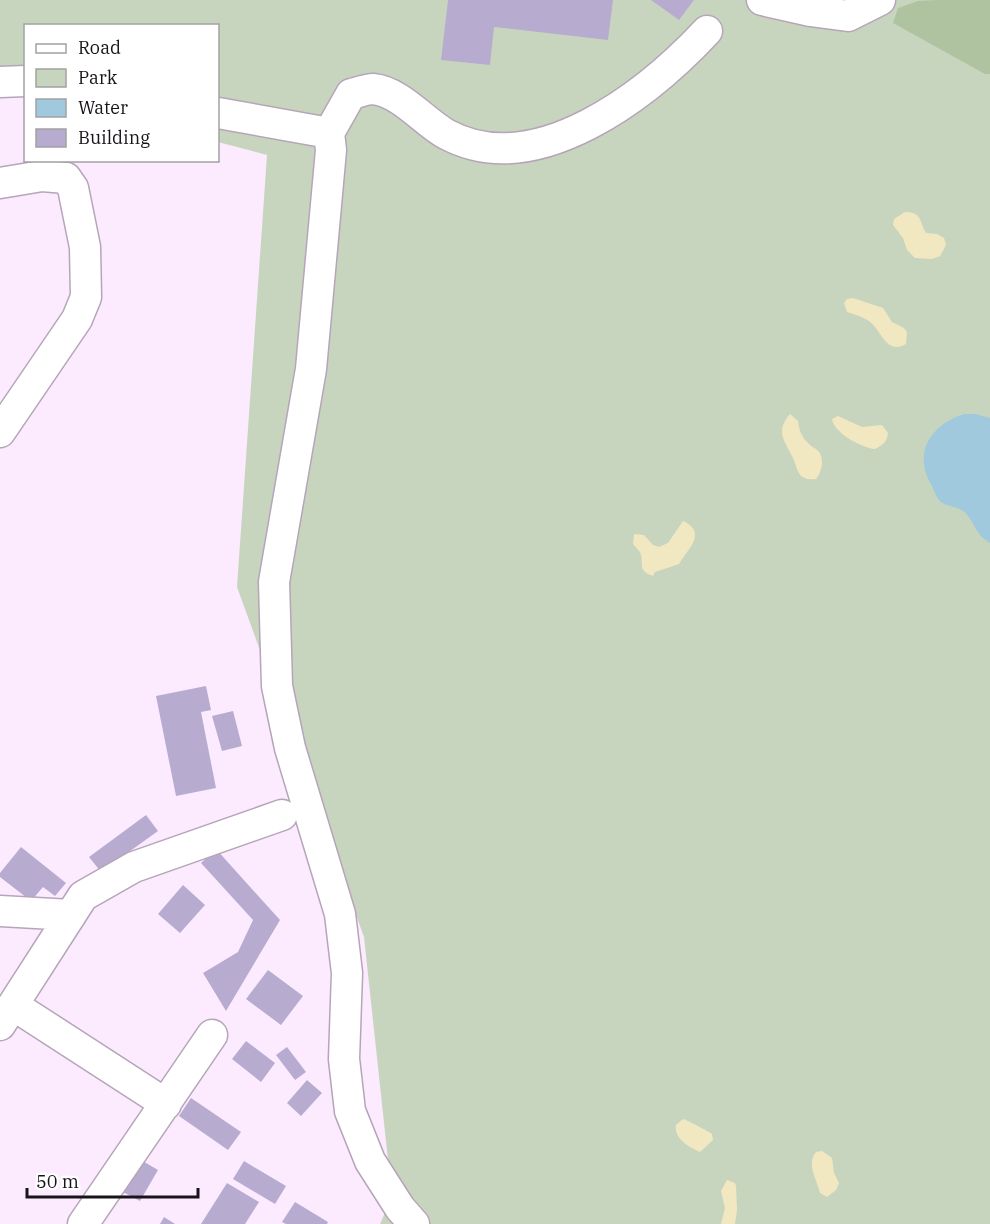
<svg xmlns="http://www.w3.org/2000/svg" width="990" height="1224" font-family="'IBM Plex Serif',serif">
	<style>
		.green { fill: #c8d5be }
		.forest { fill: #b0c3a0 }
		.sand { fill: #f1e8c2 }
		.water { fill: #a0c9de }
		.building { fill: #b7acd0 }
		.lines { fill: none; stroke-linecap: round; stroke-linejoin: round }
		.minor-casing { stroke: #b6a5b9; stroke-width: 33 }
		.minor { stroke: #fff; stroke-width: 30 }
	</style>
	<rect width="100%" height="100%" fill="#fceaff"/>
	<path class="green" d="M0,0H990V1224H380L392,1197L364,937L237,587L267,155L218,142V26H26L25,93L0,86Z"/>
	<path class="forest" d="M937,0H990V74H985L893,23L898,8L918,1Z"/>
	<path class="sand" d="M905,212C922,212 919,221 926,233L937,234L944,238L946,245L940,256L932,259L915,258L907,250L903,238L893,225L894,219Z
		M853,298L883,308L892,322L904,328L907,332L906,344C886,356 881,329 869,321C863,317 854,314 847,312L844,303L847,299Z
		M790,414L798,421C799,430 801,436 808,443C811,447 816,448 819,452C825,460 821,473 816,479C795,481 799,468 791,454C783,438 776,431 790,414Z
		M838,416L862,427L882,425L888,433C887,442 883,445 875,449C862,448 834,433 832,419Z
		M683,521C708,533 688,548 679,564L655,572L653,576C636,570 645,563 640,552C639,551 634,545 633,544L634,534L644,535L653,545L659,547L668,543Z
		M683,1119C687,1120 710,1132 712,1134L713,1140L700,1152C689,1147 674,1139 676,1125Z
		M822,1151L832,1158L834,1173L839,1183L836,1190L827,1197L820,1193C817,1180 806,1164 816,1152Z
		M727,1180L735,1183L736,1186L737,1210L735,1224H721L725,1208L721,1191Z"/>
	<path class="water" d="M964,414H976L990,418V543C974,534 974,519 963,511C957,506 947,507 941,502C937,499 934,491 932,486C912,454 930,425 964,414Z"/>
	<path class="building" d="M448,0H613L608,40L494,27L490,65L441,60Z
		M651,0H694L679,20Z
		M206,686L211,710L201,712L216,788L176,796L156,696Z
		M233,711L242,746L222,751L212,716Z
		M146,815L158,831L101,872L89,857Z
		M21,847L66,883L55,896L43,887L31,901L0,877V873Z
		M216,849L280,920L226,1011L203,973L238,952L253,920L201,863Z
		M183,885L205,905L180,933L158,914Z
		M268,970L303,996L281,1025L246,999Z
		M246,1041L275,1063L261,1082L232,1059Z
		M287,1047L306,1072L295,1080L276,1055Z
		M307,1080L322,1093L301,1116L287,1103Z
		M191,1098L241,1132L228,1150L179,1116Z
		M141,1160L158,1170L140,1201L123,1192Z
		M244,1161L286,1186L275,1204L233,1179Z
		M227,1183L259,1202L245,1224H201Z
		M295,1202L328,1222L327,1224H286L282,1222Z
		M164,1217L175,1224H160Z"/>
	<g class="lines">
		<defs>
			<path id="minor" d="M762,0L810,11L848,16L880,0
				M0,82L26,81
				M218,113L329,133
				M0,183L42,176L66,178L73,188L85,247L86,297L77,319L0,432
				M0,911L71,915
				M13,1005L166,1104
				M0,1025L83,896L134,867L282,815
				M83,1224L212,1035
				M414,1224L400,1208L370,1161L350,1111L344,1059L347,973L340,914L290,748L277,686L274,582L311,369L331,150L329,133L351,94C357,93 366,89 373,89C401,92 423,121 446,134C536,183 648,94 707,31"/>
		</defs>
		<use href="#minor" class="minor-casing"/>
		<use href="#minor" class="minor"/>
	</g>
	<rect x="24" y="24" width="195" height="138" fill="#ffffff" stroke="#a3a1a3" stroke-width="1.5"/>
	<rect x="36" y="44" width="30" height="9" fill="#ffffff" stroke="#a3a1a3" stroke-width="1.5"/>
	<text x="78" y="54" font-size="18" fill="#19131a">Road</text>
	<rect x="36" y="69" width="30" height="18" fill="#c8d5be" stroke="#a3a1a3" stroke-width="1.5"/>
	<text x="78" y="84" font-size="18" fill="#19131a">Park</text>
	<rect x="36" y="99" width="30" height="18" fill="#a0c9de" stroke="#a3a1a3" stroke-width="1.5"/>
	<text x="78" y="114" font-size="18" fill="#19131a">Water</text>
	<rect x="36" y="129" width="30" height="18" fill="#b7acd0" stroke="#a3a1a3" stroke-width="1.5"/>
	<text x="78" y="144" font-size="18" fill="#19131a">Building</text>
	<path d="M27 1188v9h171v-9" fill="none" stroke="#19131a" stroke-width="3"/>
	<text x="36" y="1188" font-size="18" fill="#19131a" stroke="#ffffff" stroke-width="4.5" paint-order="stroke">50 m</text>
</svg>
